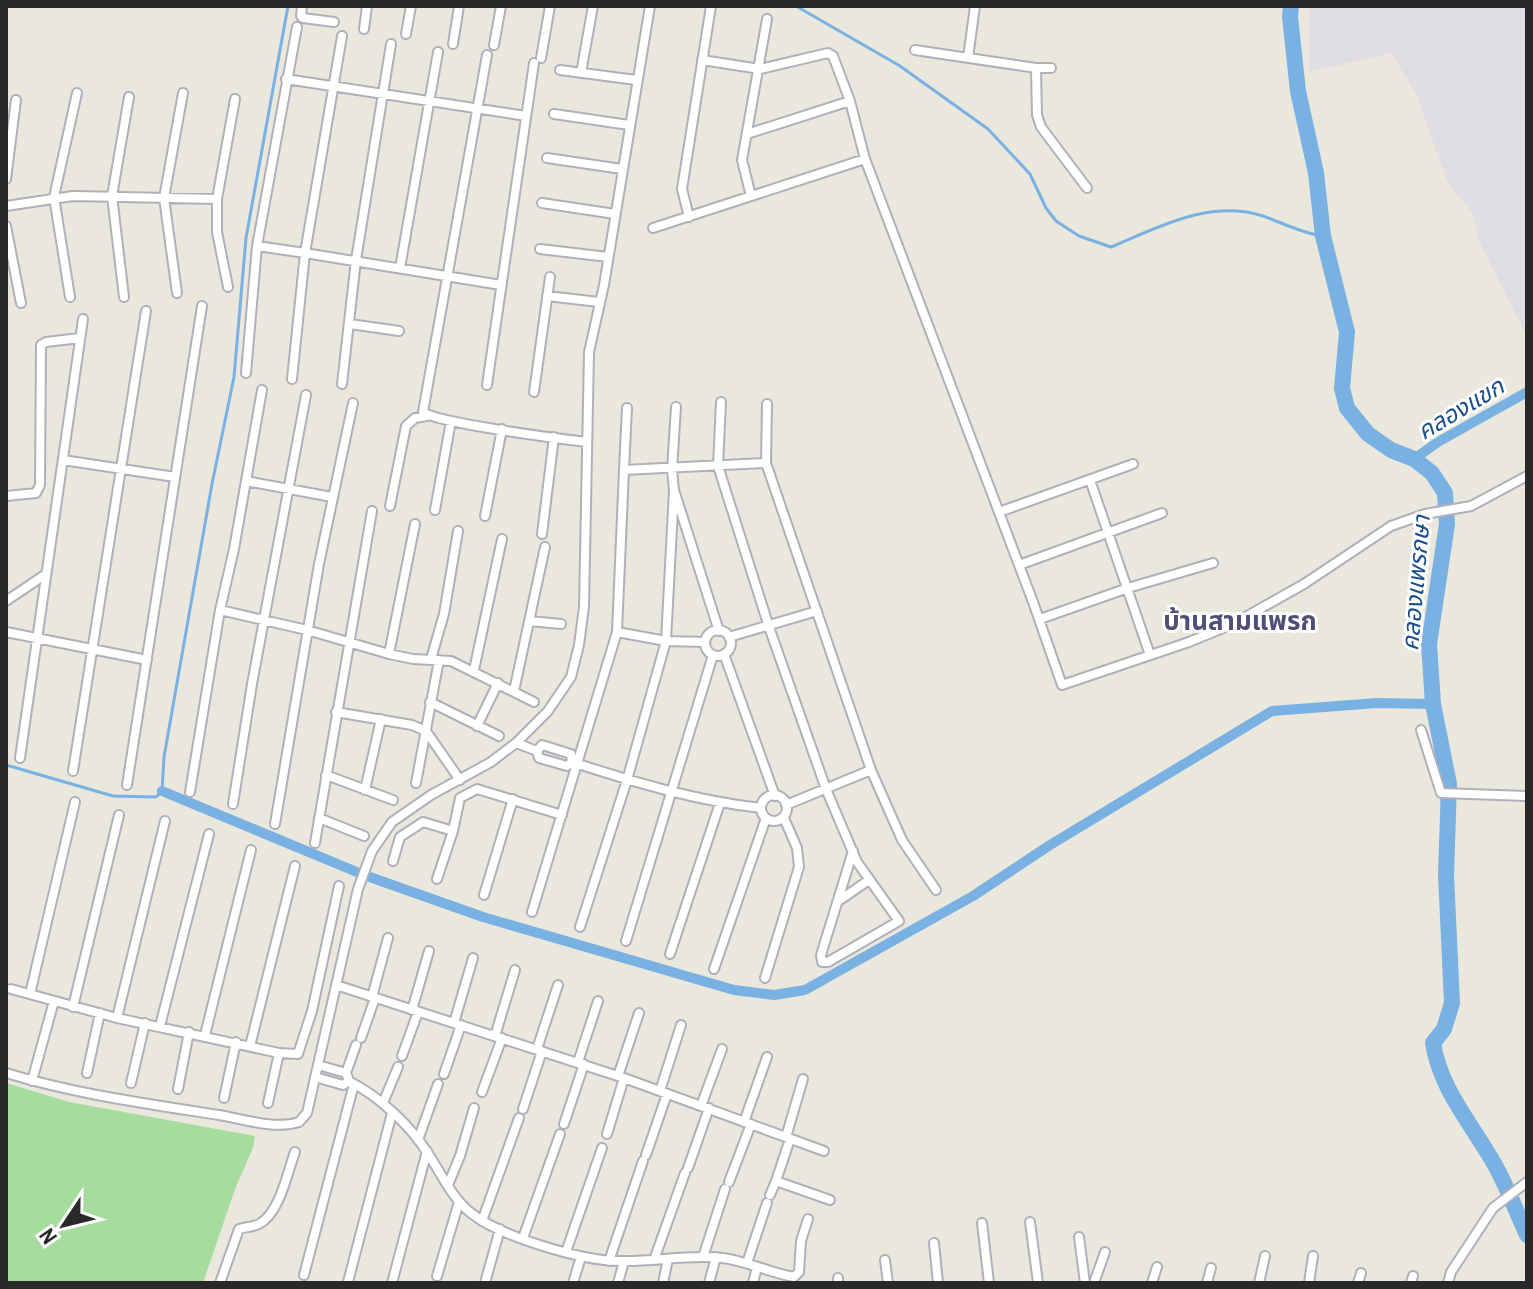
<svg xmlns="http://www.w3.org/2000/svg" width="1533" height="1289" font-family="'Archivo Narrow','Noto Sans Thai',sans-serif">
	<style>
		.industrial { fill: #e0dde3 }
		.green { fill: #a6dc9e }
		.lines { fill: none; stroke-linecap: round; stroke-linejoin: round }
		.stream { stroke: #79b1e3; stroke-width: 3 }
		.canal { stroke: #79b1e3; stroke-width: 10 }
		.river { stroke: #79b1e3; stroke-width: 16 }
		.street-casing { stroke: #b0b0bc; stroke-width: 12 }
		.street { stroke: #fff; stroke-width: 8 }
		.labels { text-anchor: middle; dominant-baseline: central; stroke-width: 6; stroke-linejoin: round; paint-order: stroke }
		.water-label { font-size: 24px; font-style: italic; fill: #194e8e; stroke: #fff }
		.quarter-label { font-size: 26px; font-weight: bold; fill: #4f4e76; stroke: #fff }
	</style>
	<rect width="100%" height="100%" fill="#eae7dd"/>
	<path class="industrial" d="M1309,6H1527V337L1478,239L1472,212L1448,184L1416,93L1391,53L1309,72Z"/>
	<path class="green" d="M6,1083L69,1102L255,1136L253,1148L235,1189L203,1283L6,1282Z"/>
	<g class="lines">
		<path class="stream" d="M796,6L900,66L988,129L1030,174L1046,208L1056,221L1079,236L1111,247C1159,227 1210,199 1263,216C1283,223 1301,233 1323,236
			M6,765L113,796L156,797L162,791L164,757L212,484L234,377L246,238L288,6"/>
		<path class="canal" d="M1414,459L1438,442L1527,392
			M162,791L364,875L483,917L734,990L774,995L805,990L973,896L1050,845L1272,711L1377,703L1433,704"/>
		<path class="river" d="M1291,6L1290,17L1298,91L1316,173L1323,236L1347,332L1342,388L1347,408L1368,434L1391,450L1414,459L1432,473L1445,493L1447,524L1429,644L1433,704L1449,784L1446,875L1452,1003L1444,1029L1433,1043C1440,1087 1467,1118 1489,1155C1505,1180 1515,1209 1527,1235"/>
		<defs>
			<path id="street" d="M302,6L301,16L303,18L334,22
				M364,29L367,6
				M406,34L411,6
				M342,36L305,253L501,285
				M453,44L459,6
				M494,45L501,6
				M915,50L1036,68L1037,115L1041,127L1087,188
				M487,55L423,412C437,423 561,439 587,442
				M541,58L550,6
				M968,58L975,6
				M702,60L760,69L828,53L833,56L850,101L865,159
				M1036,68H1051
				M560,70L636,80
				M581,73L593,6
				M286,79L526,116
				M554,114L629,125
				M747,134L850,101
				M547,158L622,169
				M6,179L16,100
				M751,196L742,160L767,19
				M542,203L615,214
				M6,206L73,196L217,199
				M689,217L682,189L711,6
				M6,226L21,303
				M653,228L865,159L1033,602L1062,685L1189,642L1233,624L1304,584L1391,526L1425,514L1471,506L1527,476
				M257,246L305,253L292,379
				M540,249L608,257
				M400,268L438,52
				M228,287L217,232V199L235,99
				M177,293L164,198L183,93
				M547,296L599,302
				M70,297L54,197L77,93
				M124,297L112,196L129,97
				M350,324L399,331
				M246,373L257,246L297,27
				M342,384L356,260L391,44
				M487,385L534,63
				M534,392L550,277
				M721,402L718,466L769,627L826,789L857,862L899,921L828,962H822L821,955L853,851
				M676,407L672,470L674,490L719,631
				M627,408L624,470L766,463L871,770L902,840L936,890
				M63,460L175,477
				M766,463L767,404
				M1090,480L1150,655
				M246,481L332,497
				M6,496L36,493L40,485L41,345L46,342L80,338
				M390,506L406,426L415,418L427,416
				M435,510L451,421
				M999,512L1133,464
				M485,516L502,429
				M542,534L554,437
				M1019,565L1162,513
				M6,601L46,574
				M220,610L307,630L389,654L413,659L451,661L534,702
				M1040,619L1128,588L1213,563
				M530,621L561,624
				M705 643a13 13 0 1 1 26 0a13 13 0 1 1-26 0Z
				M6,632L147,660
				M617,632L666,641L705,642
				M729,637L817,611
				M389,654L415,524
				M724,654L775,796
				M431,659L444,614L458,531
				M474,670L502,539
				M514,691L545,547
				M430,702L499,736
				M336,712L412,725L426,731L460,780
				M477,726L498,683
				M1421,730L1441,793L1527,796
				M516,743L537,751L539,758L567,766L572,762C634,782 696,801 761,808
				M537,751L542,745L571,754L572,762
				M20,758L83,319
				M73,771L146,311
				M326,775L393,800
				M416,783L439,660
				M127,785L202,306
				M365,790L381,719
				M190,792L220,610L234,549L262,390
				M761 808a13 13 0 1 1 26 0a13 13 0 1 1-26 0Z
				M233,804L252,684L306,395
				M786,805L871,770
				M319,818L364,836
				M275,824L319,564L353,403
				M315,843L372,511
				M393,861L400,837L423,822L453,831
				M437,879L453,831L460,798L477,789L562,815
				M484,895L513,799
				M837,902L869,880
				M532,912L617,632L624,470
				M580,927L627,780L666,641L674,490
				M626,941L713,655
				M670,954L720,803
				M714,969L766,818
				M765,978L799,867L797,848L784,818
				M336,985L624,1078L824,1151
				M11,989L117,1018L279,1053L298,1054L312,1011L339,886
				M30,994L75,802
				M372,997L388,938
				M73,1007L119,815
				M412,1010L429,951
				M117,1018L165,821
				M454,1023L473,958
				M160,1026L209,834
				M205,1035L251,850
				M495,1036L515,970
				M361,1038L375,998
				M250,1046L295,866
				M537,1049L558,985
				M402,1056L418,1012
				M578,1062L598,1001
				M318,1065L346,1073L349,1081C380,1097 410,1125 429,1155C442,1175 452,1198 471,1213C501,1237 583,1261 620,1261C655,1262 689,1254 723,1258C747,1261 770,1273 794,1277L799,1272L801,1241L808,1219
				M6,1073C75,1094 148,1104 219,1115C243,1119 275,1130 299,1122L307,1113L358,889L372,851L392,822L431,795L491,762L516,743L548,711L571,677L579,645L584,607L589,352L604,285L650,6
				M87,1073L100,1013
				M346,1073L356,1045
				M444,1074L461,1025
				M618,1076L639,1013
				M315,1077L343,1085L349,1081
				M32,1081L54,1001
				M131,1083L145,1023
				M178,1089L189,1032
				M660,1091L681,1025
				M482,1092L502,1038
				M224,1098L236,1042
				M268,1103L279,1053
				M383,1103L398,1067
				M701,1106L722,1049
				M523,1109L542,1051
				M744,1122L767,1057
				M564,1124L584,1064
				M607,1134L624,1078
				M786,1137L803,1079
				M790,1139L776,1181L830,1200
				M418,1140L438,1084
				M646,1155L667,1094
				M688,1168L709,1108
				M729,1182L751,1124
				M448,1185L460,1156L474,1108
				M770,1195L776,1181
				M482,1221L519,1118
				M1030,1222L1038,1283
				M982,1223L989,1283
				M1079,1237L1085,1283
				M523,1238L560,1134
				M934,1243L938,1283
				M566,1252L602,1148
				M703,1257L725,1189
				M654,1260L685,1173
				M885,1260L888,1283
				M609,1261L643,1161
				M747,1263L767,1203
				M304,1275L354,1084
				M437,1276L459,1202
				M838,1278V1283
				M348,1282L392,1113
				M220,1283L239,1229C245,1227 253,1227 259,1224C280,1213 287,1173 295,1152
				M392,1283L427,1151
				M485,1283L500,1229
				M573,1283L581,1257
				M618,1283L624,1261
				M663,1283L668,1259
				M709,1283L716,1257
				M753,1283L757,1267
				M1094,1283L1105,1252
				M1152,1283L1157,1267
				M1207,1283L1211,1268
				M1259,1283L1265,1256
				M1309,1283L1313,1256
				M1358,1283L1361,1273
				M1411,1283L1413,1276
				M1448,1283L1451,1272L1493,1208L1527,1182"/>
		</defs>
		<use href="#street" class="street-casing"/>
		<use href="#street" class="street"/>
	</g>
	<g class="labels">
		<g class="water-label">
			<text transform="translate(1460 408) rotate(-31)">คลองแขก</text>
			<text transform="translate(1415 583) rotate(-85)">คลองแพรกษา</text>
		</g>
		<g class="quarter-label">
			<text x="1240" y="620">บ้านสามแพรก</text>
		</g>
	</g>
	<rect width="1533" height="1289" fill="none" stroke="#292929" stroke-width="16"/>
	<g transform="translate(64 1225) rotate(235)" stroke="#ffffff" stroke-width="6" paint-order="stroke">
	<path d="M0-6L14 30L0 20L-14 30Z" fill="#292929"/>
	<text y="-12" font-size="22" font-weight="bold" text-anchor="middle" fill="#292929">N</text>
	</g>
</svg>
